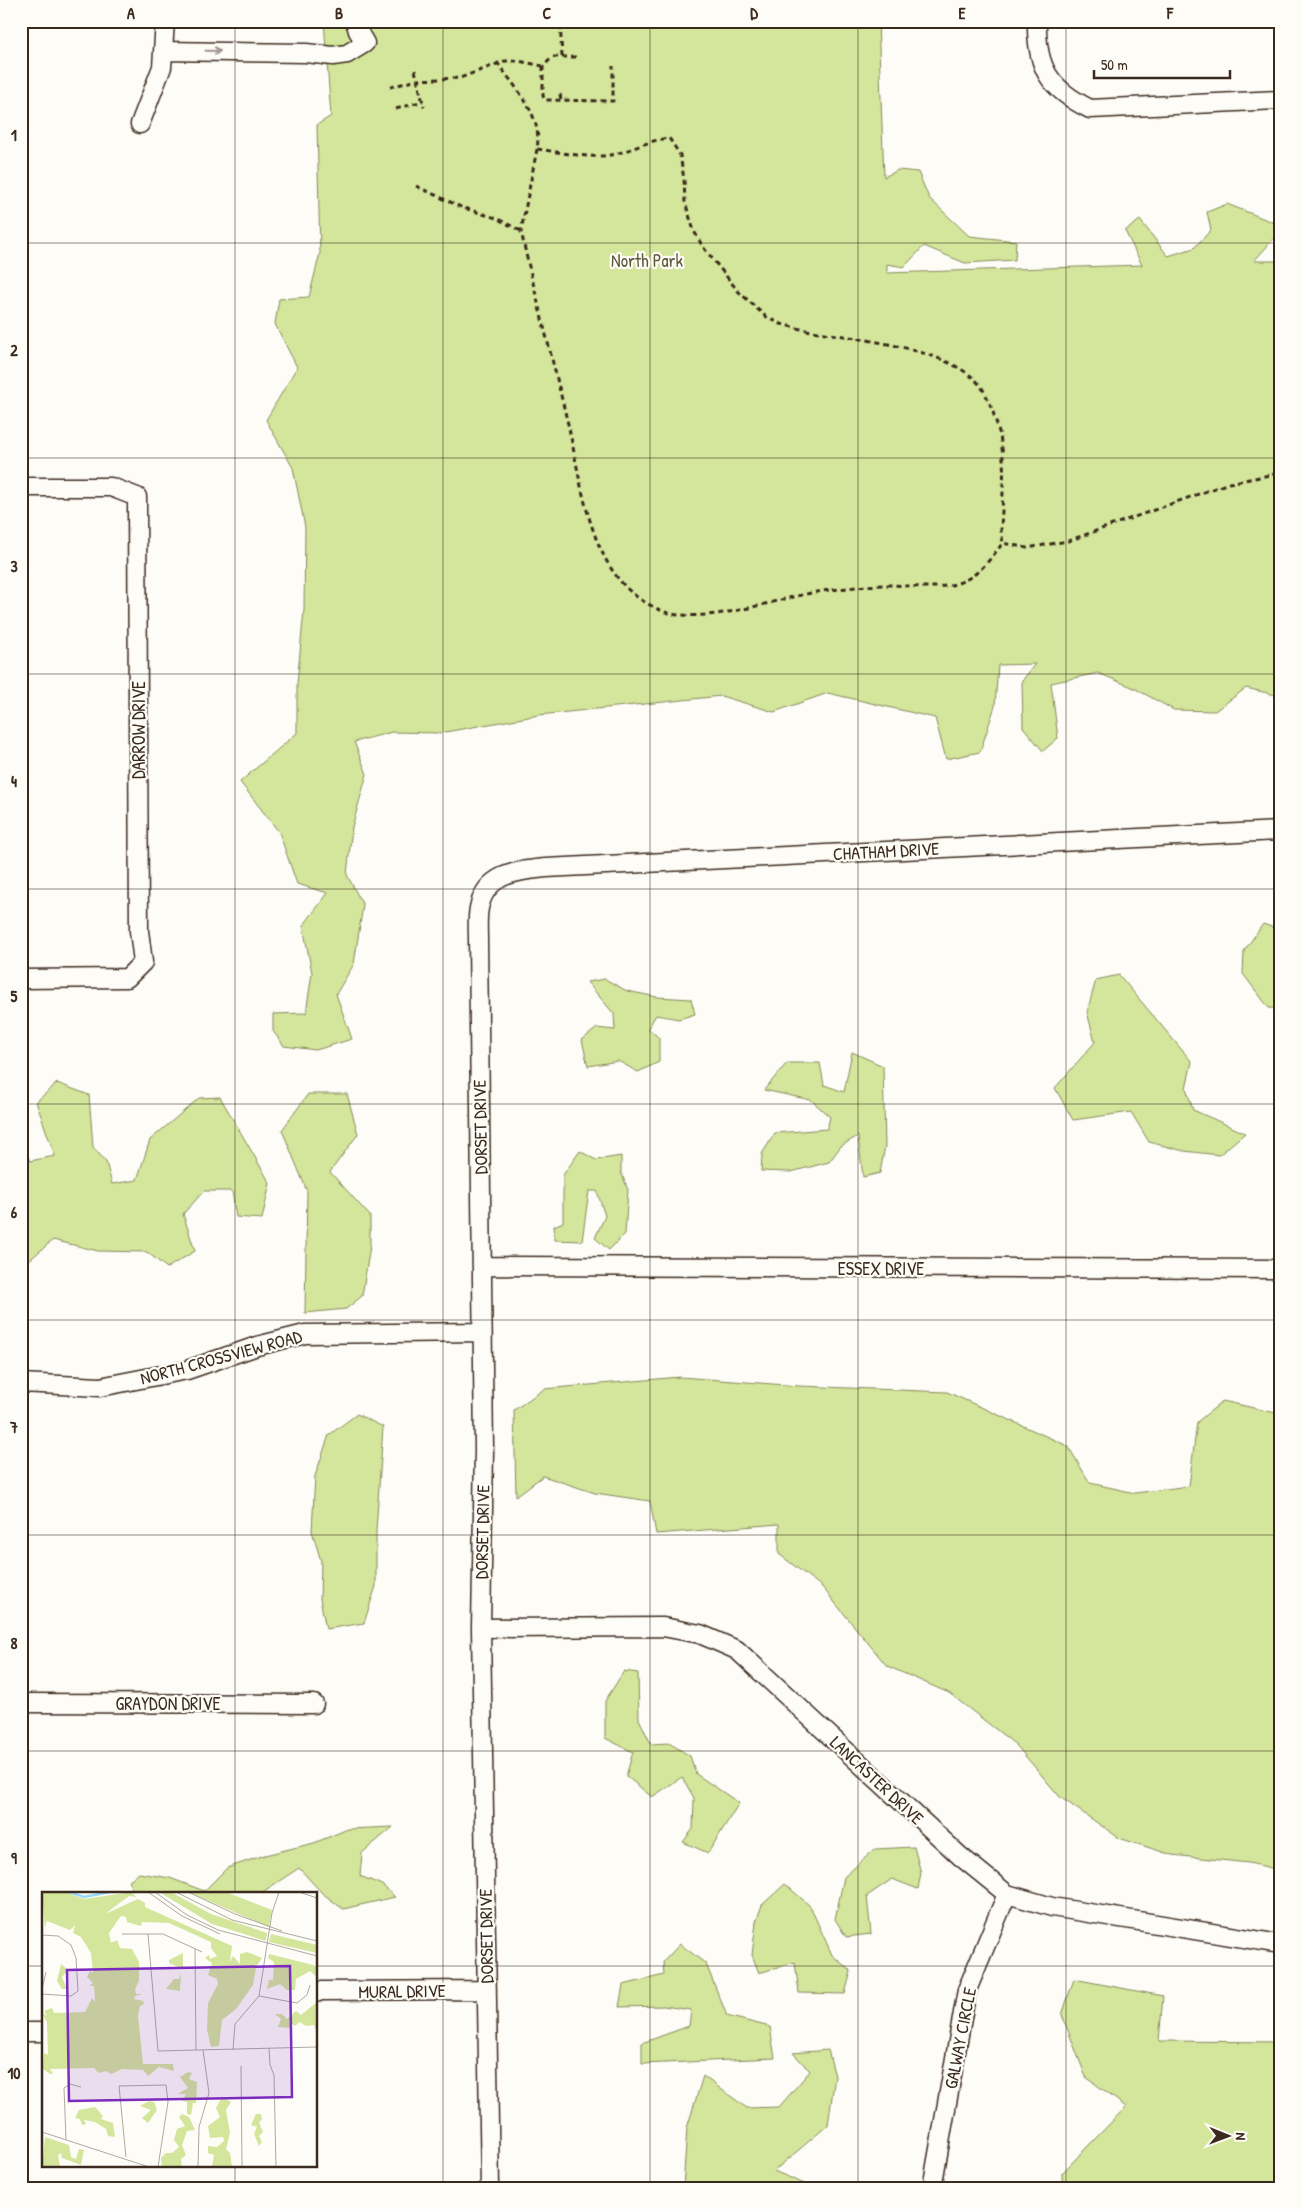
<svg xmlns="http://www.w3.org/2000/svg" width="1301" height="2209" font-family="'Patrick Hand',sans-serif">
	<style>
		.green { fill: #d3e69b; stroke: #87885c }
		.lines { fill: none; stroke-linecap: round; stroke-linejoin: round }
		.minor-casing { stroke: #3b2a1e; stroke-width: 21 }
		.path { stroke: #3b2a1e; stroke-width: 3; stroke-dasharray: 5 4; stroke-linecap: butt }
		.minor { stroke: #fdfcf7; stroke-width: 18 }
		.oneway { stroke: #9c938a }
		.grid { fill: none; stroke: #3b2a1e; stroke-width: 1; stroke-opacity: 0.55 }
		.labels { text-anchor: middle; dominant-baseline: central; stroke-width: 4.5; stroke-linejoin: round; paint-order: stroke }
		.park-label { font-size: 18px; fill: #61593d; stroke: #fdfcf7 }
		.street-label { font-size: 18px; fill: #3b2a1e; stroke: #fdfcf7 }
		.inset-river { fill: none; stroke: #97d8f9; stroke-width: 2.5 }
		.inset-road { fill: none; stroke: #afa8a0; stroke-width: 1 }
		.view { fill: #7b2cbf; fill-opacity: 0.15; stroke: #7b2cbf; stroke-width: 2.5 }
		.inset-edge { fill: none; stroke: #3b2a1e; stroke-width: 2.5 }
		.neatline { fill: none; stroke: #3b2a1e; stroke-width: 2 }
		.grid-label { font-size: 16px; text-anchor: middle; font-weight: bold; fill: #3b2a1e }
	</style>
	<rect width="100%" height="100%" fill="#fdfcf7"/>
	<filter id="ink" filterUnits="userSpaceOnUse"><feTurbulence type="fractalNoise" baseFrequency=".02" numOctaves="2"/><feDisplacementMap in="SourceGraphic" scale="10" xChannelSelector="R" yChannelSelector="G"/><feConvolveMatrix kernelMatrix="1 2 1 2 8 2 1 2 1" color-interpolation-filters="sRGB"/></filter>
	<g filter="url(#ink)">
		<path class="green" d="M324,21H878L884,177L898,170L918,172L929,198L969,236L1016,241L1015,260L965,263L924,246L904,267L887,264V273L1142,265L1125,231L1140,220L1168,256L1194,248L1211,230L1207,212L1227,204L1280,225V232L1254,261H1280V696L1246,688L1215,711L1174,710L1132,687L1098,673L1051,683L1058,738L1043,751L1023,727L1022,681L1035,664L998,665L995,706L980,752L946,759L935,718L828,693L774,712L721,696L539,715L440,733L392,732L354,742L367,774L352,827L347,875L363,905L354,964L336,994L352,1039L316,1050L284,1046L273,1031V1014L306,1013L312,973L303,926L328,893L297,884L279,832L240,782L297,733V684L304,610L305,527L293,468L266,420L297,367L275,324L279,299L309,297L320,253L317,125L331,116Z
			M1263,924L1280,930V1009L1269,1008L1243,974L1244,951Z
			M1119,975L1192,1062L1186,1088L1193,1110L1245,1133L1219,1155L1184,1151L1149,1142L1131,1112L1073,1120L1055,1088L1095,1042L1087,1012L1096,980Z
			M605,979L627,991L657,997L691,999L695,1014L679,1019L656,1015L648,1028L659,1038V1062L638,1072L618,1061L588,1066L582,1040L597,1028L615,1030L614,1014L587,982Z
			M852,1052L883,1066L885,1146L880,1173L863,1177L858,1136L841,1146L829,1162L791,1172L761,1171L762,1154L775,1133L827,1129L830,1117L811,1100L764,1090L787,1063H820L824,1085L844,1092Z
			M57,1083L89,1095L93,1147L106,1162L112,1184L137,1180L150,1140L199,1098L220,1097L270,1183L262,1219L236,1217L232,1191H204L183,1214L195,1251L167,1268L147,1252L98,1251L53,1240L21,1267V1141L30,1161L55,1156L36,1102Z
			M308,1094H347L358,1134L330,1172L370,1216V1246L362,1296L346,1309L305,1313L307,1191L282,1130Z
			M580,1151L596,1160L621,1156V1172L628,1190L625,1234L609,1250L595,1238L605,1216L597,1191H589L582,1241L555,1240L554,1226L563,1222V1175Z
			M680,1377L799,1386L947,1392L1068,1446L1090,1483L1135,1493L1189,1486L1197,1422L1223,1401L1280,1414V1870L1249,1863L1172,1855L1119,1838L1060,1797L1016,1745L949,1693L887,1666L822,1587L779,1554V1524L656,1534L650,1501L595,1493L543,1476L516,1496L514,1410L544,1389Z
			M357,1414L383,1427L376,1531V1586L364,1623L326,1629L320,1599L321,1561L312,1531L315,1476L329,1435Z
			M624,1671L638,1673L639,1719L651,1744L669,1743L690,1756L696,1774L739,1803L708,1853L683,1842L693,1829L694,1798L682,1777L652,1797L626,1776L633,1752L605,1738V1701Z
			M393,1827L362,1853L360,1876L382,1885L395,1897L343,1909L322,1893L299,1868L261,1893H134L128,1881L139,1873L170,1878L204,1891L227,1868L265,1855L314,1843L348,1829Z
			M914,1847L921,1873L918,1889L892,1879L867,1896L871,1934L846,1937L835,1919L844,1877L875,1849Z
			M785,1884L810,1906L832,1955L851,1971L845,1994L799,1993L795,1962L759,1973L752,1955L756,1922L762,1905Z
			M680,1944L706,1964L727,2016L770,2027L775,2058L642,2064V2043L689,2026L691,2010L664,2006L619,2007L623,1985L664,1975L663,1962Z
			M1074,1979L1163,1996L1159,2041L1280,2042V2188H1062V2173L1126,2107L1086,2077L1062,2015Z
			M828,2050L835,2076L828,2125L774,2171L807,2185L809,2188H683L687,2128L703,2076L747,2108L779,2107L810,2071L793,2053Z"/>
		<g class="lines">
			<defs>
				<path id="minor" d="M1037,21C1036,67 1049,89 1090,109L1280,100
					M164,51L306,53L333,56L347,54L365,43L358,31L355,21
					M140,124L162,67L165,21
					M21,487H111L137,497L139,931L143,962L127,978L21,979
					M482,1266L1280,1269
					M21,1383L100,1387L187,1370L257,1346L305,1334L481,1332
					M481,1628L663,1627L700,1634L737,1650L960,1856L1007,1894L1052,1907L1280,1944
					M21,1703L314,1704
					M316,1993L321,1991L487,1990
					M21,2032H44
					M490,2188L481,1628L484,1450L478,939C478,930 477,918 479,908C486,873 517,871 546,868L1280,831
					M932,2188L967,1990L1007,1894"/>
			</defs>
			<use href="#minor" class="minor-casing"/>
			<path class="path" d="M562,57H576
				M497,62C515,88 543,115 537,149C560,152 587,159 610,155C631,151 648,140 669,138L680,155L684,179L685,202L694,231L703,247L738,291L765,316L781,324L801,329C848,338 955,347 982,388C990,400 999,428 1001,442C1006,470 1002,502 1001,530L1003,543L1027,548L1068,541L1229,483L1280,473
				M543,66V96L545,100L613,101V66
				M415,70L424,107
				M390,87L417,80L460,78L505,61H518L543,66L553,57H562L560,21
				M560,94L561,100
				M396,109L423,101
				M537,149L521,231L526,254C539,308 553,362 566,416C582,478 587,575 652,606C661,611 671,615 681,615C731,619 781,596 830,590C849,588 868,585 887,585C915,585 943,593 969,578C983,570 993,555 1003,543
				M416,186L461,207L496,218L521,231"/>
			<use href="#minor" class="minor"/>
		</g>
		<defs><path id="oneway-shaft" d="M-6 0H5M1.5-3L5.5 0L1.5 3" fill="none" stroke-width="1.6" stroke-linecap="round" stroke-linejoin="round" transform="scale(1.25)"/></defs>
		<use class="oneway" href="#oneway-shaft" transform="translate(213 51) rotate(1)"/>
	</g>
	<path class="grid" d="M235,21V1893M443,21V2188M650,21V2188M858,21V2188M1066,21V2188M21,243H1280M21,458H1280M21,674H1280M21,889H1280M21,1104H1280M21,1320H1280M21,1535H1280M21,1751H1280M21,1966H44M316,1966H1280M235,2165V2188"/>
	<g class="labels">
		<g class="park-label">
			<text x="647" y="260">North Park</text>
		</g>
		<g class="street-label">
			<text transform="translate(138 730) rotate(-90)">DARROW DRIVE</text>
			<text transform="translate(886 851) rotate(-3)">CHATHAM DRIVE</text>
			<text transform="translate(480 1127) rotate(-91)">DORSET DRIVE</text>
			<text x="881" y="1268">ESSEX DRIVE</text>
			<text transform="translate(221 1357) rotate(-15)">NORTH CROSSVIEW ROAD</text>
			<text transform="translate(482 1532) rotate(-89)">DORSET DRIVE</text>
			<text x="168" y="1703">GRAYDON DRIVE</text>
			<text transform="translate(877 1780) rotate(43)">LANCASTER DRIVE</text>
			<text transform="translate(486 1936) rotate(-91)">DORSET DRIVE</text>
			<text transform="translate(402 1991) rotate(-1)">MURAL DRIVE</text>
			<text transform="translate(960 2038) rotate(-79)">GALWAY CIRCLE</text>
		</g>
	</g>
	<g transform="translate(42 1892)">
		<rect width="275" height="275" fill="#fdfcf7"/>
		<path d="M0,0H23L42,7L90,0L94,5L87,4L63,22L96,7L103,11V15L190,54L188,70L191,64L198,72V62L205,60L220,66L214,75L211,93L194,117L180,128L177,154L169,155L165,138L166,111L176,92L175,87L166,83L170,71L163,66L167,63L168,67L175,64L169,56V50L127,31L100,30L99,34L85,30L84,25L79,24L67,41L69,51L75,48L78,56L90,57L97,70V89L93,97L94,102H101L93,104L92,107L101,109L102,112L98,114L96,124L101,172H131L132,179L117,175L106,184L101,178L80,177L69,182L64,179L57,181L52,176L8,177L11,182H8L1,177L2,161L6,163L5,130L0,121L5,124L2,119L10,116L12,121L43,120L50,106L53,110L52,94H47L51,91L45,85L48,79L51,81L49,61L39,45L31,41L33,33L28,38L5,29L3,36ZM117,0H129L169,22L225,41L224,49L170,32ZM146,0H184L230,18L227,35ZM229,42L275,53V61L227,50ZM141,61V77L127,71V68ZM227,62L275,74V85L268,79L254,87L253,98H245L238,92L225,97L227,88H231L232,70L226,66ZM19,72L26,78L20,85L25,97H20L15,89ZM139,81L138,99L124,97L132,87H137ZM275,110V141L272,133L264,134L258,130L253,134L250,132L248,136L236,135L239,127L233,122H240L245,127L254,119L259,123ZM146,180L150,181L147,187L155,190L154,211H151L149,223L145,222V210L140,209L144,202H136L146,196L138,185ZM180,205L189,210L184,218L188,241L184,257L188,261L190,275H170L172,263L166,261V254L175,255L182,249L181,245L168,246L166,234L178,225L174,216ZM107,209L112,210L115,218L106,231L100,226L109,218L98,214ZM53,215L61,224L59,227L71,231L73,245L66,244L64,237L53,230L42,228L44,232L40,233L38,227L33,226L37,218ZM140,222L147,225L153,238L145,239L140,253L144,263L139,267L140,275H120L119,266L124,261H130L137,255L132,248L135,237L143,234L137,225ZM214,222H219L220,228L217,230L221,240L217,244L220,250L217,254L212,242L215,235L209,233ZM3,245L27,253L29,265L34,267L37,257L42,258L39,273L20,266L19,261L16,263L18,275H0Z" fill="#d3e69b"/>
		<path class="inset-river" d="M27,0L42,5L68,0"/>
		<path class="inset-road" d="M106,0L140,24L178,42M113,0L145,23L176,38L275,64M134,0L190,28L275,49M146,0L193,22L240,39M257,0L275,6M80,42H121L160,60M106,42L116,159L275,155M0,43L16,44L29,53L34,66L36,99L29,104L0,102M153,57L154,158M0,97L4,80M217,104L255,111L265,103L268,93M227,156L228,173L232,183L234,275M191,158L193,132L217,104L230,21L237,0M199,174L200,275M0,240L107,275M24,247L22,196L28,192L39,195M84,265L77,194L124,193L126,210L116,275M156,275L157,235L167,201L161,158"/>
		<path class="view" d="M248,74L250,205L27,209L25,78Z"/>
		<rect width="275" height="275" class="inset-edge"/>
	</g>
	<rect width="1301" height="2209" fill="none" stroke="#fdfcf7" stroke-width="55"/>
	<g transform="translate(1228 2136) rotate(91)" stroke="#fdfcf7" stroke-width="4" paint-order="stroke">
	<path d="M0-4L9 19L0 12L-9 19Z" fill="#3b2a1e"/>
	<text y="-8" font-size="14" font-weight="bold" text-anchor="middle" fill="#3b2a1e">N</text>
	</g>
	<path d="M1094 70v8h136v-8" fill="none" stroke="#3b2a1e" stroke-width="2.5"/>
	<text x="1101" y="70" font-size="15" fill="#3b2a1e" stroke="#fdfcf7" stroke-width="4" paint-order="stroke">50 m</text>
	<rect x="28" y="28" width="1246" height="2154" class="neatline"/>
	<g class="grid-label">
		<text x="131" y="19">A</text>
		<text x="339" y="19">B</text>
		<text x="547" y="19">C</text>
		<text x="754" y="19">D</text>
		<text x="962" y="19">E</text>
		<text x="1170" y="19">F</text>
		<text x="14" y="141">1</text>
		<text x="14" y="356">2</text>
		<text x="14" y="572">3</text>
		<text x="14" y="787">4</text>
		<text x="14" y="1002">5</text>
		<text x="14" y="1218">6</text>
		<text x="14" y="1433">7</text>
		<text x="14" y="1649">8</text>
		<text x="14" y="1864">9</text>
		<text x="14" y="2079">10</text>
	</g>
</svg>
